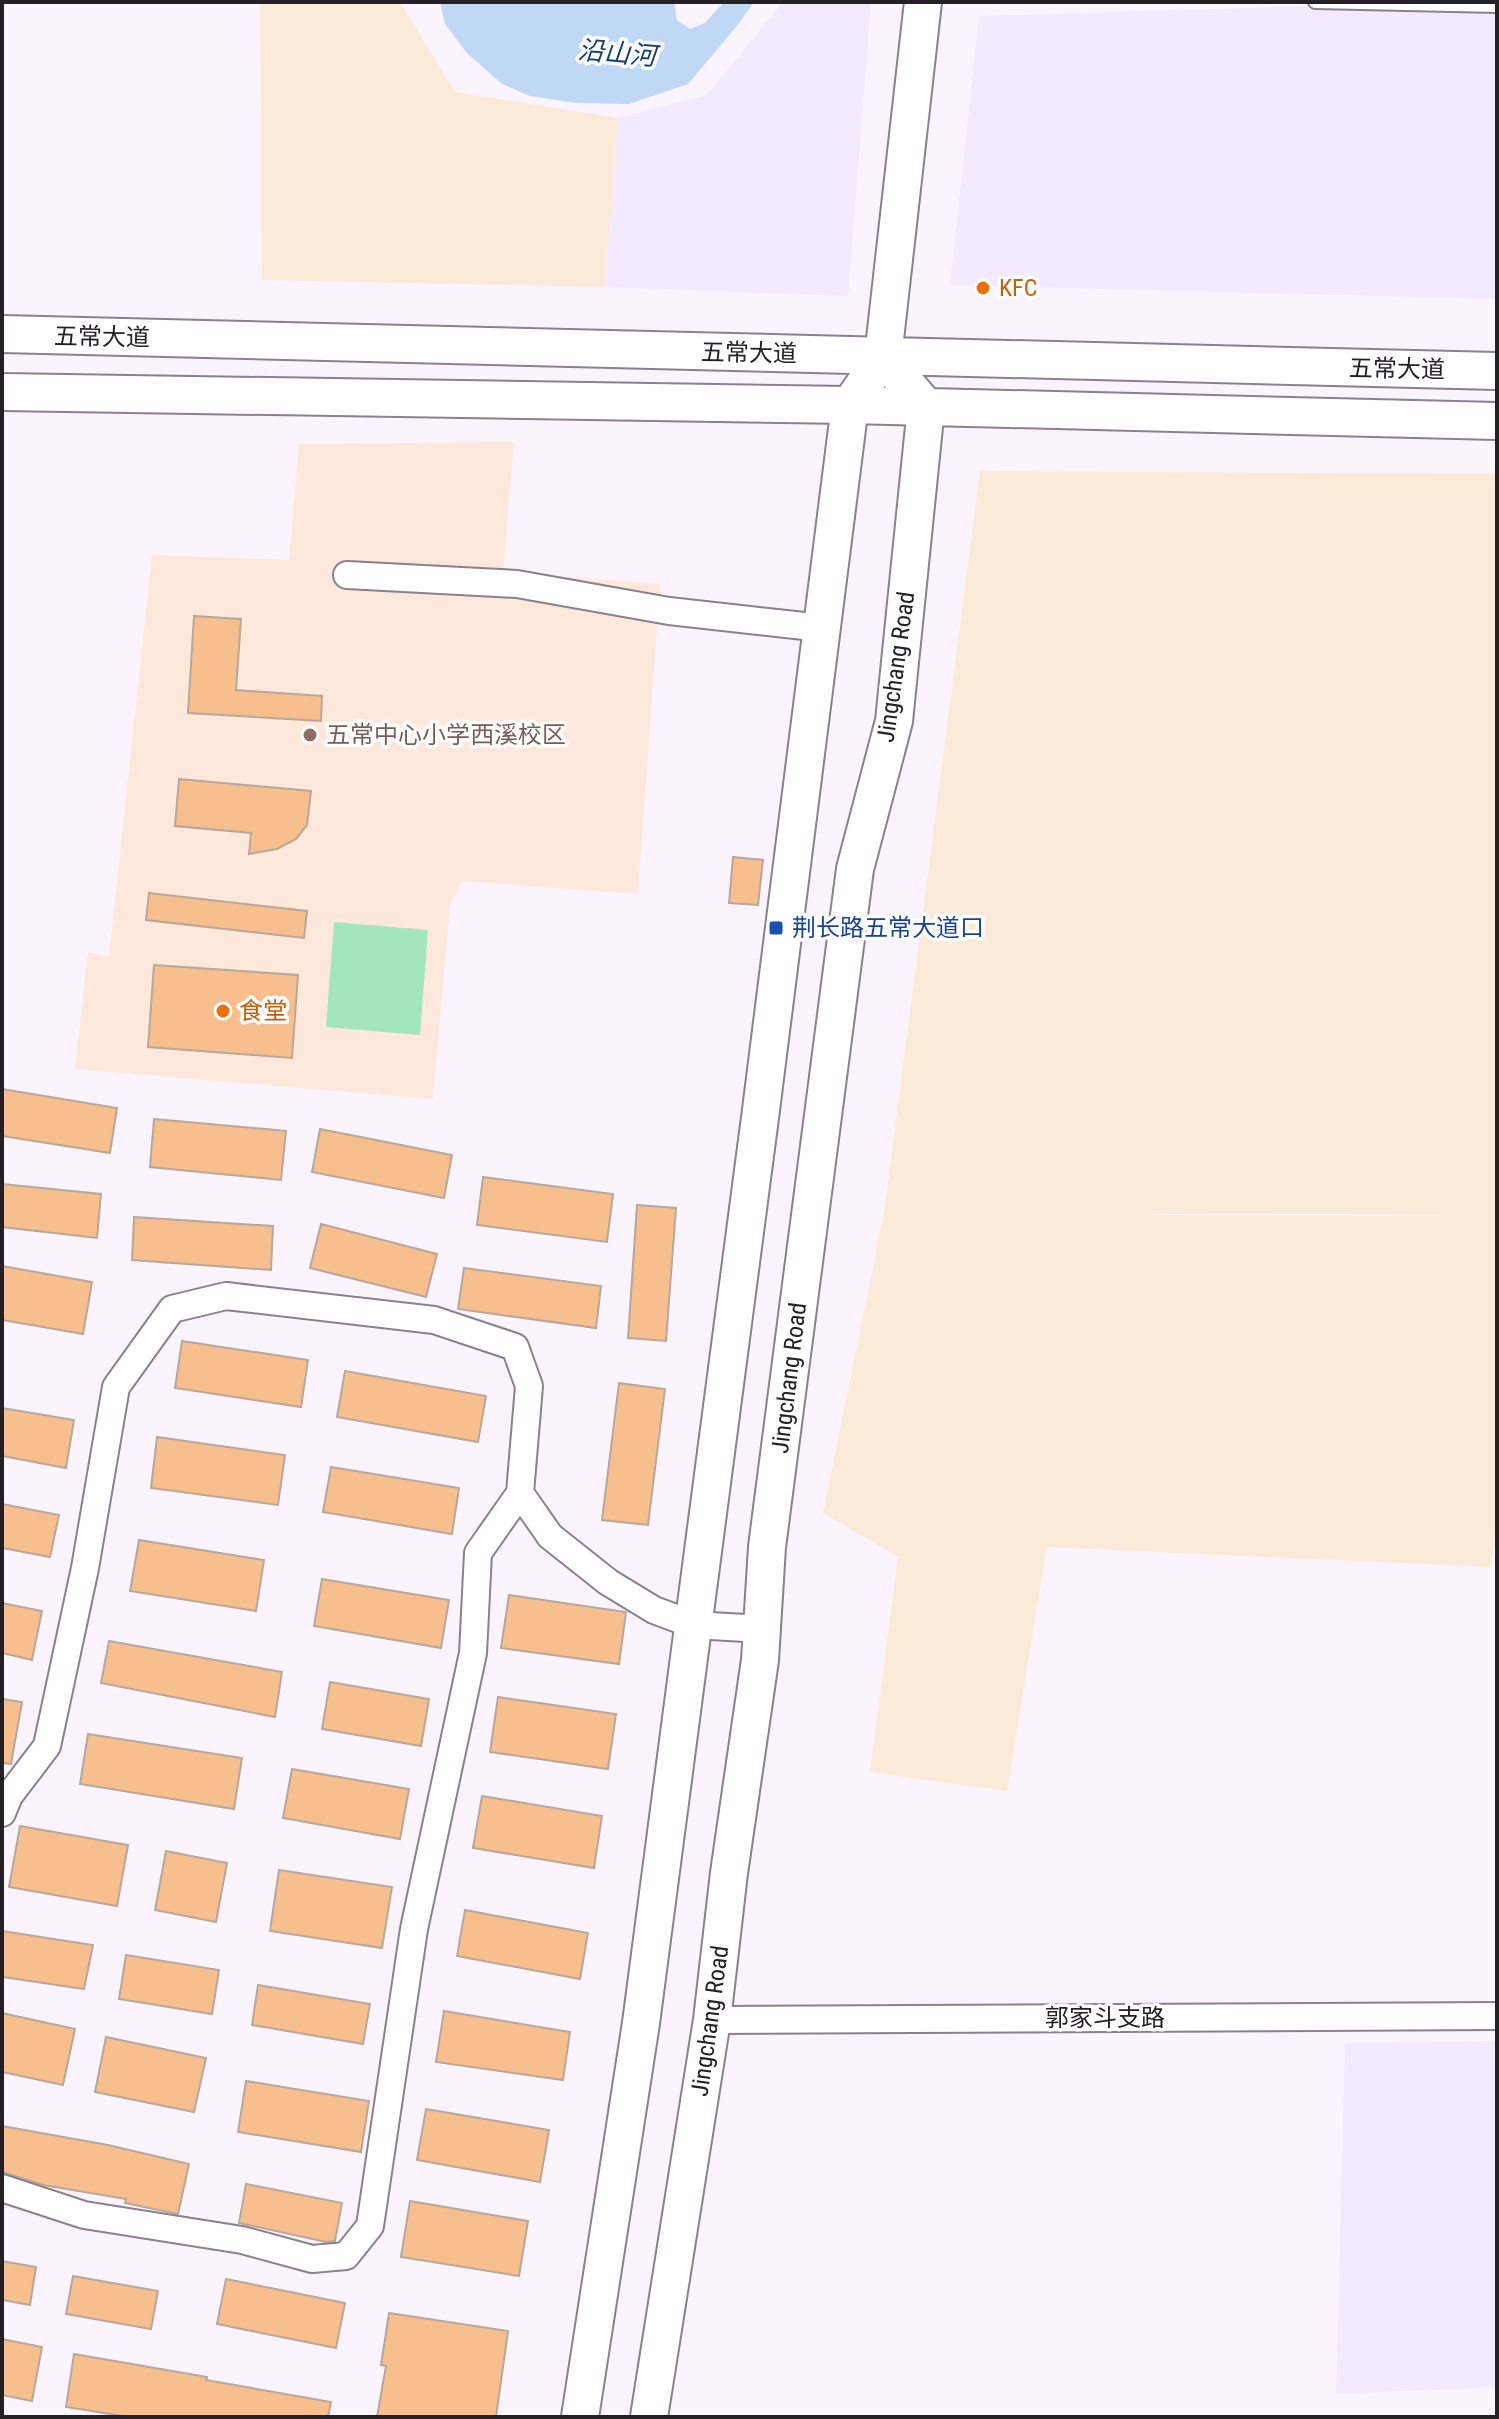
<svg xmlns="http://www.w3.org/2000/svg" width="1499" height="2419" font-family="'Roboto Condensed','Noto Sans SC',sans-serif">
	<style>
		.built { fill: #f5e9fd }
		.industrial { fill: #fcead9; fill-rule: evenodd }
		.education { fill: #fee8db }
		.green { fill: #a2e5bf }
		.water { fill: #c0d8f3 }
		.building { fill: #f7be8e; stroke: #b8a89b; stroke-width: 2 }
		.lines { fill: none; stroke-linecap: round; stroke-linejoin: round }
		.lane-casing { stroke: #8a8090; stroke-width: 16 }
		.street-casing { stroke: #8a8090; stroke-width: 30 }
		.secondary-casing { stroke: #8a8090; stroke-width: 40 }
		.lane { stroke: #fff; stroke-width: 12 }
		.street { stroke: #fff; stroke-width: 26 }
		.secondary { stroke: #fff; stroke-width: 36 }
		.food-dot { fill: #e8710a; stroke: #fff; stroke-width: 3 }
		.education-dot { fill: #8d6e63; stroke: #fff; stroke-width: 3 }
		.transit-dot { fill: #1a4fb4; stroke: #fff; stroke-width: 3 }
		.labels { text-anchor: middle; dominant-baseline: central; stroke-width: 7; stroke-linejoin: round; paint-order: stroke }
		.food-label { font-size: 24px; fill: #c56008; stroke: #fff; text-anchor: start }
		.street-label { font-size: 24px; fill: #242026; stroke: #fff }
		.education-label { font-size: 24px; fill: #785e54; stroke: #fff; text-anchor: start }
		.transit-label { font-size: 24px; fill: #164399; stroke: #fff; text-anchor: start }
		.water-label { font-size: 26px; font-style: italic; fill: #143f68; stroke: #fff }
	</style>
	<rect width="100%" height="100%" fill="#fbf4ff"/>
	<path class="built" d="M783,2H871L848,296L605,287L618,118L707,95Z
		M1444,2H1497V299L950,285L979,16Z
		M1497,2041V2387L1336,2394L1345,2043Z"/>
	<path class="industrial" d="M260,2H400L455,92L618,118L605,287L262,280Z
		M980,471L1497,474V1526L1491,1567L1047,1547L1007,1791L870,1772L898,1557L823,1513L884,1213ZM1153,1214H1384L1456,1216L1153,1215Z"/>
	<path class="education" d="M514,442L503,572L660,584L638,894L462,881L450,905L433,1099L75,1069L88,953L109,956L152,555L289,560L299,444Z"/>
	<path class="green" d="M334,922L428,930L420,1035L326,1027Z"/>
	<path class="water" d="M440,2H674L677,20L690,29L705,23L724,2H754L737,26L688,84L629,104L576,103L530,96L502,84L467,53L445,24Z"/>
	<path class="building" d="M194,616L241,619L236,690L322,696L321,721L188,713Z
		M179,779L311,791L307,825L296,839L277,849L249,854L251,833L175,826Z
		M733,857L763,860L758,905L729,903Z
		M149,893L307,911L304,938L146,920Z
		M154,965L298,975L292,1058L148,1047Z
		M2,1089L117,1108L110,1153L2,1136Z
		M154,1119L286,1131L281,1180L150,1167Z
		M320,1129L452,1155L444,1198L312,1172Z
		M483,1177L613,1194L607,1242L477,1225Z
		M2,1184L101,1194L97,1238L2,1227Z
		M637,1205L676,1208L666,1341L628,1338Z
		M134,1217L273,1226L271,1270L132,1260Z
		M321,1224L437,1254L426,1297L310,1268Z
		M2,1266L92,1282L83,1334L2,1320Z
		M464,1268L601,1286L596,1328L458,1309Z
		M182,1341L308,1360L301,1407L175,1388Z
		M345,1371L486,1396L478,1442L337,1417Z
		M619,1383L665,1389L648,1525L602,1520Z
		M2,1408L74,1420L66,1468L2,1456Z
		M157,1437L285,1455L278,1505L151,1488Z
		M331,1467L459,1488L452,1534L323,1512Z
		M2,1504L59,1515L50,1557L2,1548Z
		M139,1540L264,1560L256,1611L130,1591Z
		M322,1579L449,1600L441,1648L314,1626Z
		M509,1595L626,1612L619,1664L501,1648Z
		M2,1603L42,1611L32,1660L2,1653Z
		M109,1641L282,1672L275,1717L101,1683Z
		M330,1682L429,1699L421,1746L322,1729Z
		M498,1697L616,1714L608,1769L490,1752Z
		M2,1699L22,1702L11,1764L2,1763Z
		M88,1734L242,1758L234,1809L80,1784Z
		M292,1769L409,1789L400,1839L283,1818Z
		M482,1796L602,1816L594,1868L473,1848Z
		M20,1826L128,1845L117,1906L9,1887Z
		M166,1851L227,1863L216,1922L155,1910Z
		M279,1870L392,1887L382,1948L270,1931Z
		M465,1910L588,1933L580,1979L457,1956Z
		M2,1931L93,1945L84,1989L2,1977Z
		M126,1955L219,1970L212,2014L119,1999Z
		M258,1985L370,2004L363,2044L252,2025Z
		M444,2011L570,2032L563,2080L436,2062Z
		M2,2013L75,2029L63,2085L2,2072Z
		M106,2037L206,2058L194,2112L95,2092Z
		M246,2081L369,2101L361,2152L238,2132Z
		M426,2109L549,2130L540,2182L417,2160Z
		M2,2126L108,2145L189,2164L178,2214L125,2203L126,2199L43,2185L2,2172Z
		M246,2184L342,2203L335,2241L326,2242L239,2223Z
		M410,2201L528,2221L519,2276L401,2257Z
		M2,2261L36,2267L30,2305L2,2300Z
		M73,2276L158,2291L151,2329L66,2314Z
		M226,2279L345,2303L336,2348L217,2324Z
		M389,2313L508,2331L496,2417H377L386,2366L381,2365Z
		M2,2339L42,2347L32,2401L2,2395Z
		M74,2354L207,2377L206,2380L331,2402L328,2417H128L66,2407Z"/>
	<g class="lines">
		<defs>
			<path id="lane" d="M1315,2L1497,6"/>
			<path id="street" d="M347,575L517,584L669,611L822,628
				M520,1493L550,1536L608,1582L654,1610L694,1625L762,1629
				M2,1813L9,1796L47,1746L85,1568L116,1387L172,1309L226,1296L434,1320L515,1347L529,1386L520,1493L478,1553L473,1653L414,1929L370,2226L346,2256L312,2259L242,2240L84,2215L2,2188
				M712,2020L1497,2016"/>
			<path id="secondary" d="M2,334L1497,371
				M2,392L850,405L1497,421
				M580,2417L641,2023L761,1110L850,405L883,357L923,2
				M649,2417L712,2020L729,1873L760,1660L767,1547L855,869L894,721L926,407L883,357"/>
		</defs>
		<use href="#lane" class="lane-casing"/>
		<use href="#street" class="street-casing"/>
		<use href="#secondary" class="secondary-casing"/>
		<use href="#lane" class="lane"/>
		<use href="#street" class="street"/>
		<use href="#secondary" class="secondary"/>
	</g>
	<g class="food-dot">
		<circle cx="983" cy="288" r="8"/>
		<circle cx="223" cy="1011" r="8"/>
	</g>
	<circle class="education-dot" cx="310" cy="735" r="8"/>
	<rect class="transit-dot" x="768" y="920" width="16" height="16" rx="4"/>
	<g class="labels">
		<g class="food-label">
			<text x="999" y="288">KFC</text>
			<text x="239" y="1011">食堂</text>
		</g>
		<g class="street-label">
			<text transform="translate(102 337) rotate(1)">五常大道</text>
			<text transform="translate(749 353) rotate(1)">五常大道</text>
			<text transform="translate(1397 369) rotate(1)">五常大道</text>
			<text transform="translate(896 667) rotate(-82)">Jingchang Road</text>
			<text transform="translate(789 1378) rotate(-83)">Jingchang Road</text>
			<text x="1105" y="2018">郭家斗支路</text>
			<text transform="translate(710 2021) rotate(-82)">Jingchang Road</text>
		</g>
		<g class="education-label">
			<text x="326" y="735">五常中心小学西溪校区</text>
		</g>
		<g class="transit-label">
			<text x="792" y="928">荆长路五常大道口</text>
		</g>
		<g class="water-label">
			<text transform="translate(617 53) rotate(5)">沿山河</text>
		</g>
	</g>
	<rect width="1499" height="2419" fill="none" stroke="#242026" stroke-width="8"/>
</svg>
